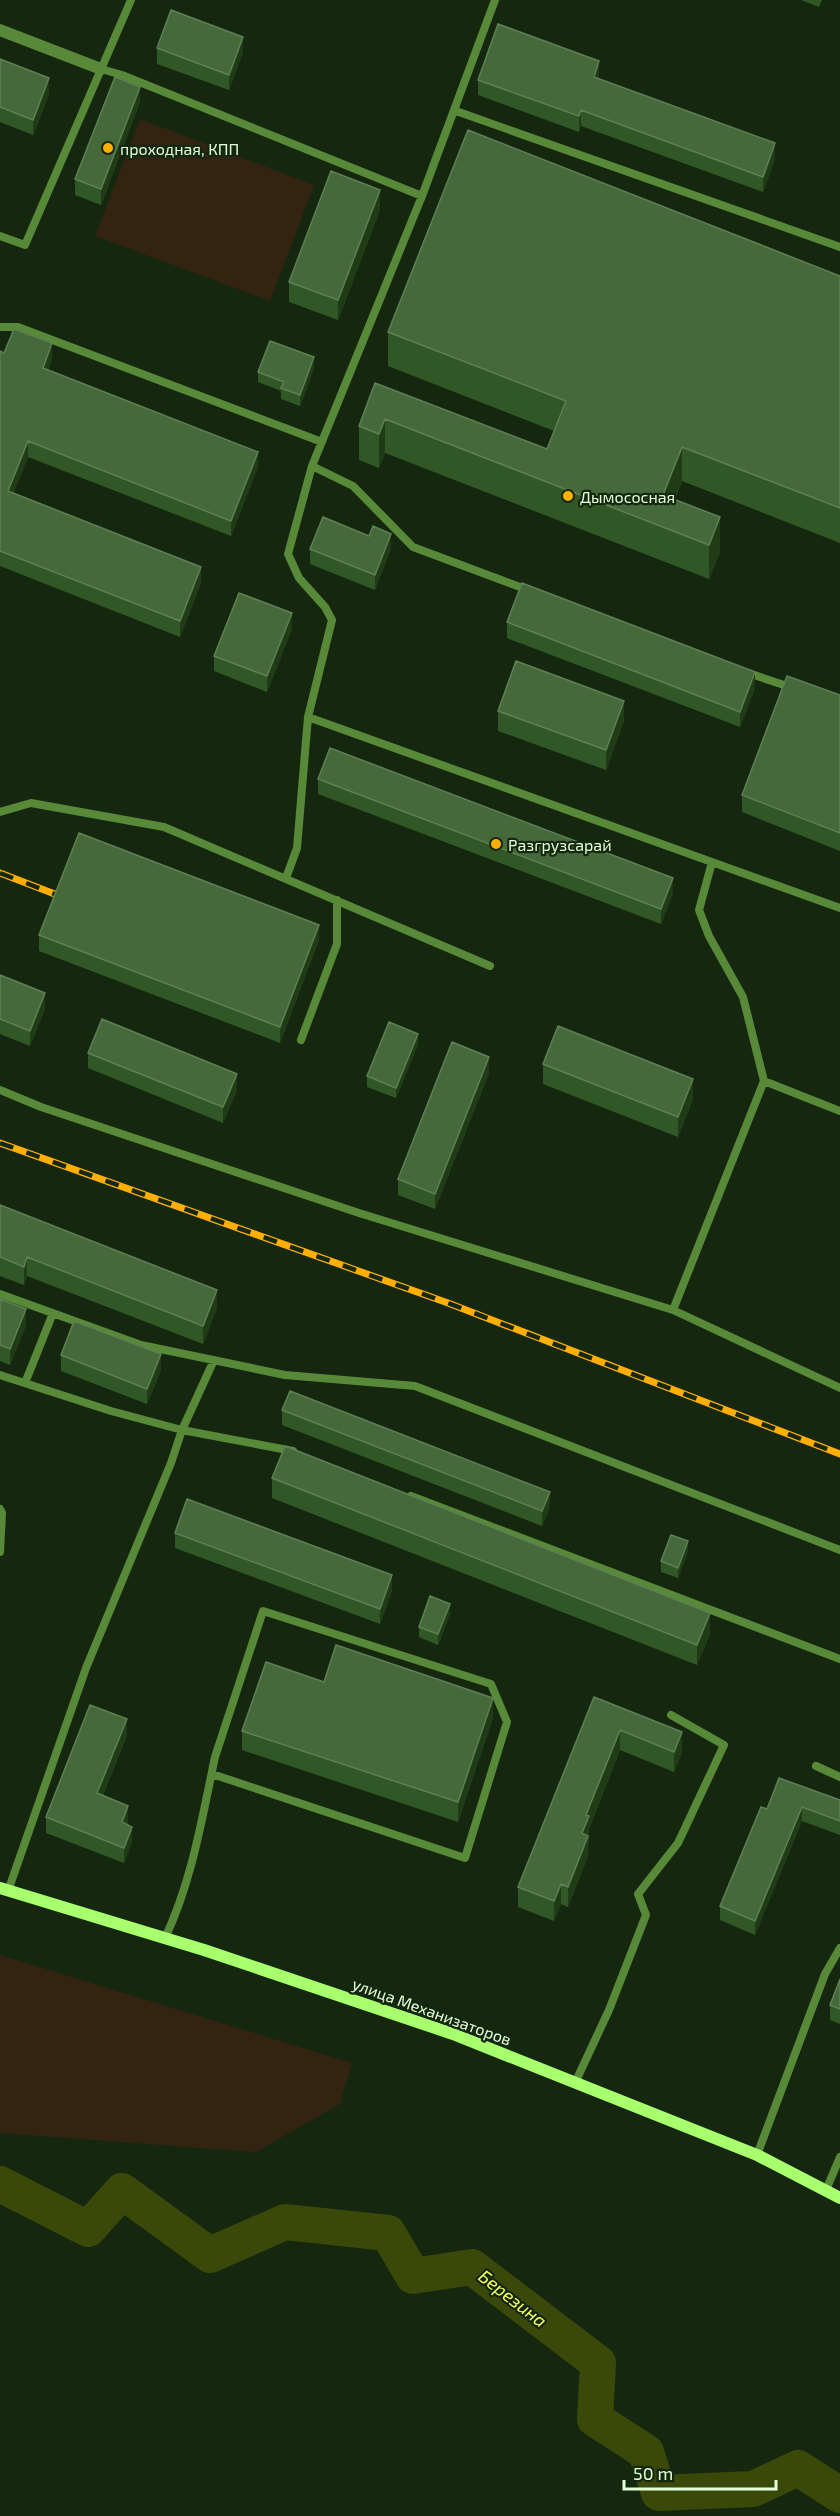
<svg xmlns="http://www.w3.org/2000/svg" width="840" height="2516" font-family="'Exo 2',sans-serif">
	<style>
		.green { fill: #332412 }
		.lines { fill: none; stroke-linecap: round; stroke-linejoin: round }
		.river { stroke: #3a4809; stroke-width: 36 }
		.lane { stroke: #578939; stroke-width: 8 }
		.street { stroke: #578939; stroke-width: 12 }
		.secondary { stroke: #a7ff6e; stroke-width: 12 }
		.rail-casing { stroke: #ffaf03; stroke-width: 7 }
		.rail { stroke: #15280f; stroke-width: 4.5; stroke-dasharray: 14; stroke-linecap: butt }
		.wall { fill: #325727 }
		.shaded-wall { fill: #1f3c16 }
		.building { fill: #45693a; stroke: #5e8053; stroke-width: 1.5 }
		.poi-dot { fill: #ffaf03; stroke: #15280f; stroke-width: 2 }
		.labels { text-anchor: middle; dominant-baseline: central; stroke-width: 4.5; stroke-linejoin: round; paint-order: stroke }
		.poi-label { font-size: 16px; fill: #e3ffd7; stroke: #15280f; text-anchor: start }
		.street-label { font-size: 16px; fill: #e3ffd7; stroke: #15280f }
		.water-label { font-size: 18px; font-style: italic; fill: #f8ff65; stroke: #15280f }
	</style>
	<rect width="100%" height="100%" fill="#15280f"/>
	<path class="green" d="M140,119L314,185L270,301L95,236Z
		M0,1955L352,2063L340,2104L256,2152L0,2133Z"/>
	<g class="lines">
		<path class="river" d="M0,2184L88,2229L122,2191L210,2255L285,2222L388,2233L413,2276L472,2267L598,2363L595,2419L646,2452L659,2493L753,2489L798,2468L840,2495"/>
		<path class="lane" d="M101,69L122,75L422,196L495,0
			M456,111L840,247
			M0,236L25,245L131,0
			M0,327H18L322,442
			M312,466L353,486L413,547L528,590
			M745,672L793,688
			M308,717L840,908
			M0,812L31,803L164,827L490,966
			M712,862L699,910L709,936L743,997L764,1081
			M286,878L297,848L308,717L332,620L325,607L299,578L288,554L312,466L422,196
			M301,1040L337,944V900
			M0,1090L41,1107L359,1213L673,1310L840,1388
			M0,1294L141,1345L285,1375L415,1386L840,1550
			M673,1310L764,1081L840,1111
			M0,1375L111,1411L182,1430L293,1451
			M25,1383L53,1313
			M411,1496L840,1659
			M0,1509L2,1513L0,1552
			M816,1766L840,1777
			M8,1891L86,1668L171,1463L182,1430L214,1360
			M165,1938C192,1881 202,1818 215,1757L263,1611L491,1684L507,1722L465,1858L212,1774
			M575,2083L609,2010L646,1915L638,1894L678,1843L724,1745L671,1715
			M757,2155L825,1974L840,1948
			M826,2190L840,2157"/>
		<path class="street" d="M0,30L101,69"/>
		<path class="secondary" d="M0,1888L204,1950L453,2034L757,2155L840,2198"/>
		<defs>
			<path id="rail" d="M0,873L60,896
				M0,1143L448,1303L840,1454"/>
		</defs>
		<use href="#rail" class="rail-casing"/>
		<use href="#rail" class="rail"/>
	</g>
	<path class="wall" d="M801,0H822L819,7Z
		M157,48L243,52L229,90L157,64Z
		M0,59L49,94L33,135L0,122Z
		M599,76L598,79L775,159L763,192L581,126L579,132L478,95V80Z
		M140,102L101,205L75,195V179Z
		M380,210L338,320L289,302V282Z
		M840,276V543L682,481L675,500L720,552L709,579L385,453L379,468L359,460V426L375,383L547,449L554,431L388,366V332Z
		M0,351L4,353L52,359L48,370L258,467L231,536L28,457L13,494L201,583L180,637L0,566Z
		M314,368L300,406L281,399V391L258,382V372Z
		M310,549H391L375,590L310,564Z
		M507,622L755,688L740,727L507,638Z
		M292,629L267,692L214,671V656Z
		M840,695V851L742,812V795Z
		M498,711L624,721L606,770L498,731Z
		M318,779L673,893L661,924L318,794Z
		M39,935L319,940L280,1043L39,951Z
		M0,975L45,1009L30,1046L0,1034Z
		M418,1045L396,1098L367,1087V1076Z
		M88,1053L237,1090L223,1123L88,1068Z
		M543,1064L693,1099L678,1137L543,1084Z
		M489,1073L435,1209L398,1195V1179Z
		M0,1205L217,1308L203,1344L27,1276L24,1285L0,1276Z
		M0,1299L26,1325L10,1365L0,1361Z
		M61,1355L161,1370L147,1404L61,1371Z
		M282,1410L550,1507L542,1526L282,1425Z
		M272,1478L710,1634L697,1665L272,1498Z
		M175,1533L392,1591L380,1624L175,1548Z
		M688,1551L678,1578L661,1572V1561Z
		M450,1614L438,1645L419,1637V1627Z
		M324,1682L493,1718L458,1822L242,1750V1731Z
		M594,1697L682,1752L674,1772L620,1750L589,1829L588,1856L568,1907L561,1904L554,1921L518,1907V1887Z
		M127,1735L103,1795L128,1821L127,1825L132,1842L124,1863L46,1833V1817Z
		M840,1800V1835L802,1821L755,1935L720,1920V1906L767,1809Z
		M840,1979V2024L830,2020V2005Z"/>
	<path class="shaded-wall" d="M243,37V52L229,90V75Z
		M599,61V76L594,92V77Z
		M49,78V94L33,135V120Z
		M140,87V102L101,205V189Z
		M581,110V126L579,132V116Z
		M775,143V159L763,192V177Z
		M380,190V210L338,320V300Z
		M52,343V359L43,383V368Z
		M314,357V368L300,406V395Z
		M385,419V453L379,468V434Z
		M28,441V457L8,507V491Z
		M682,447V481L664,527L663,495Z
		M258,452V467L231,536V521Z
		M720,517V552L709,579V545Z
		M391,534V549L375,590V575Z
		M201,567V583L180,637V621Z
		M292,613V629L267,692V676Z
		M755,672V688L740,727V712Z
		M624,701V721L606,770V750Z
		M673,878V893L661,924V909Z
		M319,925V940L280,1043V1027Z
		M45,993V1009L30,1046V1031Z
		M418,1034V1045L396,1098V1088Z
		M489,1057V1073L435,1209V1194Z
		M237,1074V1090L223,1123V1107Z
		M693,1079V1099L678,1137V1117Z
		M27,1257V1276L24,1285V1267Z
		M217,1290V1308L203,1344V1326Z
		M26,1309V1325L10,1365V1349Z
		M161,1354V1370L147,1404V1389Z
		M550,1492V1507L542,1526V1511Z
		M688,1541V1551L678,1578V1568Z
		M392,1575V1591L380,1624V1609Z
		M450,1604V1614L438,1645V1634Z
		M710,1613V1634L697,1665V1645Z
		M493,1698V1718L458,1822V1802Z
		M127,1719V1735L97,1809V1793Z
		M620,1730V1750L589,1829L588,1856L568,1907V1887L586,1815Z
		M682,1732V1752L674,1772V1752Z
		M128,1806V1821L122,1838V1822Z
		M802,1807V1821L755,1935V1921Z
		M132,1827V1842L124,1863V1848Z
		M561,1884V1904L554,1921V1901Z"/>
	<path class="building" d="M171,10L243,37L229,75L157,48Z
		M498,24L599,61L594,77L775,143L763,177L581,110L579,116L478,80Z
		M0,59L49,78L33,120L0,107Z
		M115,77L140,87L101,189L75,179Z
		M468,130L840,276V508L682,447L663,495L720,517L709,545L385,419L379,434L359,426L375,383L547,449L566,401L388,332Z
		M331,171L380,190L338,300L289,282Z
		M14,329L52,343L43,368L258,452L231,521L28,441L8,491L201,567L180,621L0,551V351L4,353Z
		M270,341L314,357L300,395L281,388L284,382L258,372Z
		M323,517L369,536L373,526L391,534L375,575L310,549Z
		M522,583L755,672L740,712L507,622Z
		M239,593L292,613L267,676L214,656Z
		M516,661L624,701L606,750L498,711Z
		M787,676L840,695V833L742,795Z
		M330,748L673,878L661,909L318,779Z
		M79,833L319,925L280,1027L39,935Z
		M0,975L45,993L30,1031L0,1019Z
		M102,1019L237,1074L223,1107L88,1053Z
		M389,1022L418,1034L396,1088L367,1076Z
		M558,1026L693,1079L678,1117L543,1064Z
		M452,1042L489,1057L435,1194L398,1179Z
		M0,1205L217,1290L203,1326L27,1257L24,1267L0,1257Z
		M0,1299L26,1309L10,1349L0,1345Z
		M74,1321L161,1354L147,1389L61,1355Z
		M290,1391L550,1492L542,1511L282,1410Z
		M285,1446L710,1613L697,1645L272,1478Z
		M187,1499L392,1575L380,1609L175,1533Z
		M671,1535L688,1541L678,1568L661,1561Z
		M430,1596L450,1604L438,1634L419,1627Z
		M336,1645L493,1698L458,1802L242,1731L266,1662L324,1682Z
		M594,1697L682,1732L674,1752L620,1730L586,1815L589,1816L582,1833L588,1836L568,1887L561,1884L554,1901L518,1887Z
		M90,1705L127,1719L97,1793L128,1806L122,1822L132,1827L124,1848L46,1817Z
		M779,1778L840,1800V1821L802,1807L755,1921L720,1906L761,1807L767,1809Z
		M840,1979V2009L830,2005Z"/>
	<g class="poi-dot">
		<circle cx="108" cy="148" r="6"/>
		<circle cx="568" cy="496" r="6"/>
		<circle cx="496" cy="844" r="6"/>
	</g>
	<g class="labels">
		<g class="poi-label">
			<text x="120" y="148">проходная, КПП</text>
			<text x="580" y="496">Дымососная</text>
			<text x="508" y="844">Разгрузсарай</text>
		</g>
		<g class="street-label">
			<text transform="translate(432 2011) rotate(20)">улица Механизаторов</text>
		</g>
		<g class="water-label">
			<text transform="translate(513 2298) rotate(38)">Березина</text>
		</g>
	</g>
	<path d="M624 2480v9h152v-9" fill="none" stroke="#e3ffd7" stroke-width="3"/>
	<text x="633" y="2480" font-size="18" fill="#e3ffd7" stroke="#15280f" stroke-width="4.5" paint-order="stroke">50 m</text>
</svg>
